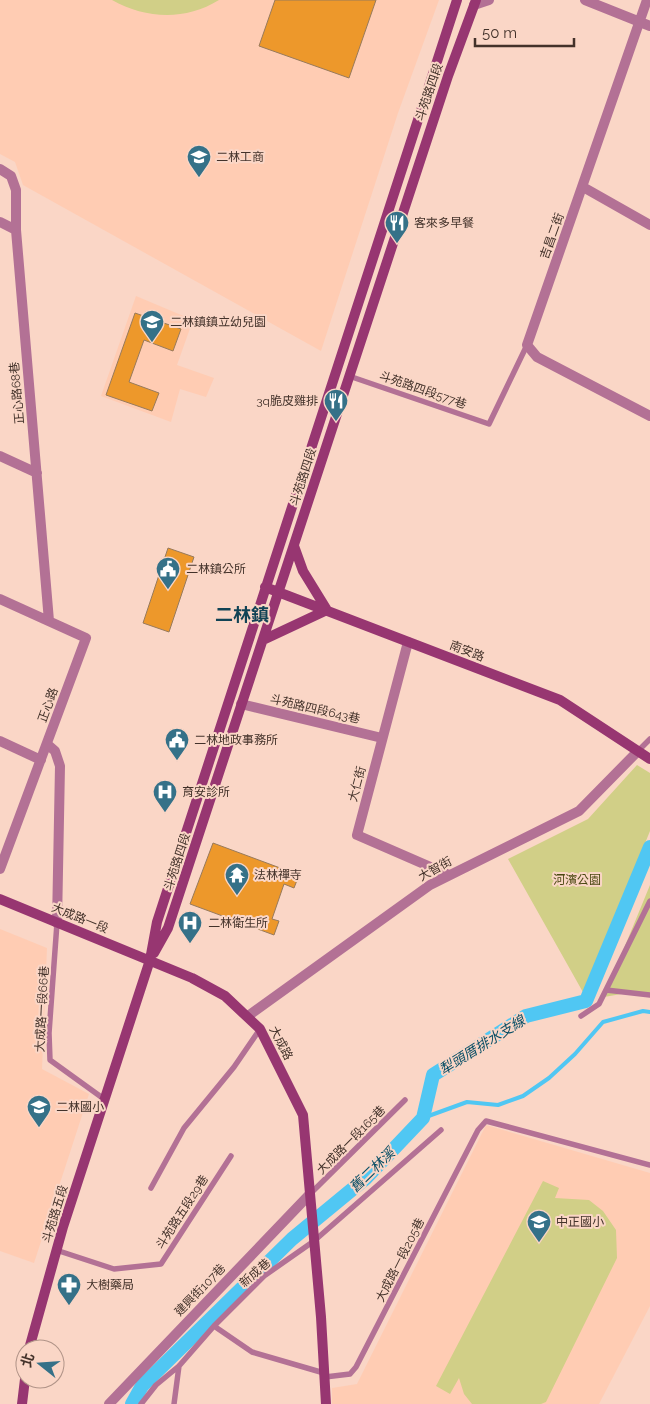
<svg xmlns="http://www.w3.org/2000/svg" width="650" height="1404" font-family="Raleway,'Noto Sans TC',sans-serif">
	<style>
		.built { fill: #ffccb3 }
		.green { fill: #d1cf87 }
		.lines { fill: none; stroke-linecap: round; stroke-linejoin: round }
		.stream { stroke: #50c7f3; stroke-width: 4 }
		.canal { stroke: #50c7f3; stroke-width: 14 }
		.building { fill: #ed982b; stroke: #987a5b }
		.lane { stroke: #b37195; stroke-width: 5.5 }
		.street { stroke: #b37195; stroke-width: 10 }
		.secondary { stroke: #973671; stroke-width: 10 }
		.labels { text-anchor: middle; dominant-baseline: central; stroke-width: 4; stroke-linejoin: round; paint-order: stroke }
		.street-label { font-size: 12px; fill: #43322a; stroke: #fad6c6 }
		.poi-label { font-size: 12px; fill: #43322a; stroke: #fad6c6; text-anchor: start }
		.park-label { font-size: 12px; fill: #4b4913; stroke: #fad6c6 }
		.water-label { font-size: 14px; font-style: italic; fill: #0a4f66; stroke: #fad6c6 }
		.district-label { font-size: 18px; font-weight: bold; fill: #114355; stroke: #fad6c6 }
	</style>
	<rect width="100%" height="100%" fill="#fad6c6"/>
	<path class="built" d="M0,0H439L398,113L321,351L23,185L15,162L0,154Z
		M136,296L193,320L177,365L214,378L206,397L180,389L171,422L101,396Z
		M0,929L47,948L42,1069L89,1094L34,1263L0,1251Z
		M486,1125L650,1173V1306L599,1404H332V1388L357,1384Z"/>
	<path class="green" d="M112,0H219C185,21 146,19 112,0Z
		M637,765L650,773V831L584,994L508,859L588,819Z
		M650,885V996L633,992L604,997Z
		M543,1181L559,1188L555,1198L589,1200L603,1211L616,1230L617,1258L546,1402L541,1404H472L464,1394L459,1378L450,1394L436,1386Z"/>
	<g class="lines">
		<path class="stream" d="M423,1118L467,1102L498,1105L523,1096L549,1078L575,1054L603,1022L643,1011L650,1012"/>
		<path class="canal" d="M132,1404L142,1386L292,1239L366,1178L423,1118L433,1075L526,1016L586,1001L650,847"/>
	</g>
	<path class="building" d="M275,0H376L349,78L259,46Z
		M135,313L181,329L173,351L144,340L129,382L159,393L152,411L106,395Z
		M168,548L194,557L169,632L143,623Z
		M213,843L299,875L294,888L284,884L272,919L279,921L274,935L190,904Z"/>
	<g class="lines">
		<path class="lane" d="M349,376L489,424L527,345
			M638,751L650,739
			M57,923L49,1033L50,1060L104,1099
			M606,990L650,995
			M581,1016L599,1004L650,901
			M151,1188L184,1128L234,1067L260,1029
			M310,1194L405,1100
			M56,1250L114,1269L161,1264L231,1156
			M214,1326L252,1352L324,1373
			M325,1377L350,1374L356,1367L478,1130L486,1121L650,1165
			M141,1404L156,1385L179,1366L214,1326L264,1276L314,1241L441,1130
			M174,1404L179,1366"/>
		<path class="street" d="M585,0L650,26
			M647,0L527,345L537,357L650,416
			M474,5L489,0
			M0,169L11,176L16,190V230L49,621
			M583,187L650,225
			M0,222L16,230
			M0,456L37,473
			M0,599L86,638L0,869
			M408,642L357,835L449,875
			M241,704L382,738
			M0,741L41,760
			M47,744L55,751L60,766L57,923
			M248,1016L430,885L579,811L637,752
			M109,1404L310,1194"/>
		<path class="secondary" d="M265,587L560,700L650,759
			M263,640L327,610L303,571L294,546
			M0,899L192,978L225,996L260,1029L303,1115L321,1317L326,1404
			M154,953L168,928L448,76L476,0
			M29,1349L63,1227L150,960L157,922L457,0
			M22,1404L25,1379"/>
	</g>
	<defs>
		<symbol id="school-pin" viewBox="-11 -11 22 30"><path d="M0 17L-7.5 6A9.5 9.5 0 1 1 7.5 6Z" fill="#357188" stroke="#fad6c6"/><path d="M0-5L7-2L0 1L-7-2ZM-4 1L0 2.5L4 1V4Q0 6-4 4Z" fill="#fff"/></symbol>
		<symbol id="restaurant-pin" viewBox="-11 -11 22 30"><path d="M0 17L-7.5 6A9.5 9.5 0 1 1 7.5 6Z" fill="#357188" stroke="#fad6c6"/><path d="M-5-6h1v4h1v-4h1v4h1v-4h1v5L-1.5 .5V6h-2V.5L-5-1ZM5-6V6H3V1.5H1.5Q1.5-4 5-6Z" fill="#fff"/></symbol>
		<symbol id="civic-pin" viewBox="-11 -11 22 30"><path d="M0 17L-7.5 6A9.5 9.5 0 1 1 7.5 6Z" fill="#357188" stroke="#fad6c6"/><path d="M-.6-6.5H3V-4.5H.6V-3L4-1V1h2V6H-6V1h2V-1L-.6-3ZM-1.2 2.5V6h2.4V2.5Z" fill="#fff"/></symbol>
		<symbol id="hospital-pin" viewBox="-11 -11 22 30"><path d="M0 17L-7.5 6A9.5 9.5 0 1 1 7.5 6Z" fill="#357188" stroke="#fad6c6"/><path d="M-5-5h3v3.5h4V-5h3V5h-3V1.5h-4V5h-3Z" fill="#fff"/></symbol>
		<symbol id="temple-pin" viewBox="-11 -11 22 30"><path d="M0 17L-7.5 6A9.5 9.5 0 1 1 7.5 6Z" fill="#357188" stroke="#fad6c6"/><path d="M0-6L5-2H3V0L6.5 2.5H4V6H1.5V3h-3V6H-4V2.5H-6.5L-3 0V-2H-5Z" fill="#fff"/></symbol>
		<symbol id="pharmacy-pin" viewBox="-11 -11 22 30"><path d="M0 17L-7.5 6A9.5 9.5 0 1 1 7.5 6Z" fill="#357188" stroke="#fad6c6"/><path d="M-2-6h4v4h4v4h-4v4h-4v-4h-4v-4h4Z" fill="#fff"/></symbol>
	</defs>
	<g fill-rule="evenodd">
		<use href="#school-pin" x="185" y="143" width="28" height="38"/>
		<use href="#restaurant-pin" x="383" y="209" width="28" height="38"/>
		<use href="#school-pin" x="138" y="308" width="28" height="38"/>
		<use href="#restaurant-pin" x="322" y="387" width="28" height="38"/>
		<use href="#civic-pin" x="154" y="555" width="28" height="38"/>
		<use href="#civic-pin" x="163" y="726" width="28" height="38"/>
		<use href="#hospital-pin" x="151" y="778" width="28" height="38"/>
		<use href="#temple-pin" x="223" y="861" width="28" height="38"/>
		<use href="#hospital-pin" x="176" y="909" width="28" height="38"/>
		<use href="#school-pin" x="25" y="1093" width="28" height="38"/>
		<use href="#school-pin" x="525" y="1208" width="28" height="38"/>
		<use href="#pharmacy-pin" x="55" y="1271" width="28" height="38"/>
	</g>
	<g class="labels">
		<g class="street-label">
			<text transform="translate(429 92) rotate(-71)">斗苑路四段</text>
			<text transform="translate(552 236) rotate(-70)">吉昌二街</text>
			<text transform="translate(423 390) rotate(19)">斗苑路四段577巷</text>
			<text transform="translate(17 393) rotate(-95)">正心路68巷</text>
			<text transform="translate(303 477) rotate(-72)">斗苑路四段</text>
			<text transform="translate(467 651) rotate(21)">南安路</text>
			<text transform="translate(48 705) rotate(-70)">正心路</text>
			<text transform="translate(315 709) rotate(13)">斗苑路四段643巷</text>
			<text transform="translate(357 784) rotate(-75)">大仁街</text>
			<text transform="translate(177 862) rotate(-72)">斗苑路四段</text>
			<text transform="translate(435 869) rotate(-29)">大智街</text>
			<text transform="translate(80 918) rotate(22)">大成路一段</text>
			<text transform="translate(42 1009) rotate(-87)">大成路一段66巷</text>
			<text transform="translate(281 1043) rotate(63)">大成路</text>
			<text transform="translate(351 1140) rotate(-45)">大成路一段165巷</text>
			<text transform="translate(182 1212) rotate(-57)">斗苑路五段29巷</text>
			<text transform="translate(55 1214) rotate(-73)">斗苑路五段</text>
			<text transform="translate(400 1260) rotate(-63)">大成路一段205巷</text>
			<text transform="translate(255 1273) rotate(-41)">新成巷</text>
			<text transform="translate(200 1290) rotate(-46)">建興街107巷</text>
		</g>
		<g class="poi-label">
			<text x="216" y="157">二林工商</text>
			<text x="414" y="223">客來多早餐</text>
			<text x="170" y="322">二林鎮鎮立幼兒園</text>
			<text x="318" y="401" text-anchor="end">3q脆皮雞排</text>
			<text x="186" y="569">二林鎮公所</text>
			<text x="194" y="740">二林地政事務所</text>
			<text x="182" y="792">育安診所</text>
			<text x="254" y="875">法林禪寺</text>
			<text x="208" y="923">二林衛生所</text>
			<text x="56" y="1107">二林國小</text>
			<text x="556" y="1222">中正國小</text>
			<text x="86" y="1285">大樹藥局</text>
		</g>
		<g class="park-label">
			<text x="577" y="880">河濱公園</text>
		</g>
		<g class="water-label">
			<text transform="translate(482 1045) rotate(-32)">犁頭厝排水支線</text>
			<text transform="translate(372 1170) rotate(-44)">舊二林溪</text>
		</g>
		<g class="district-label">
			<text x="242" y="614">二林鎮</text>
		</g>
	</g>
	<g transform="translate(40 1364) rotate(287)"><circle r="24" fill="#fad6c6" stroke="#b19488"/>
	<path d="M0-4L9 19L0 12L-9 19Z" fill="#357188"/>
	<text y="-8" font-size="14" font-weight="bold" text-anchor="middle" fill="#43322a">北</text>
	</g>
	<path d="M475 38v8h99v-8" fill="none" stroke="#43322a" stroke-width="2.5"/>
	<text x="482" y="38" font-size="15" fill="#43322a" stroke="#fad6c6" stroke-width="4" paint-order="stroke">50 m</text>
</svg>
